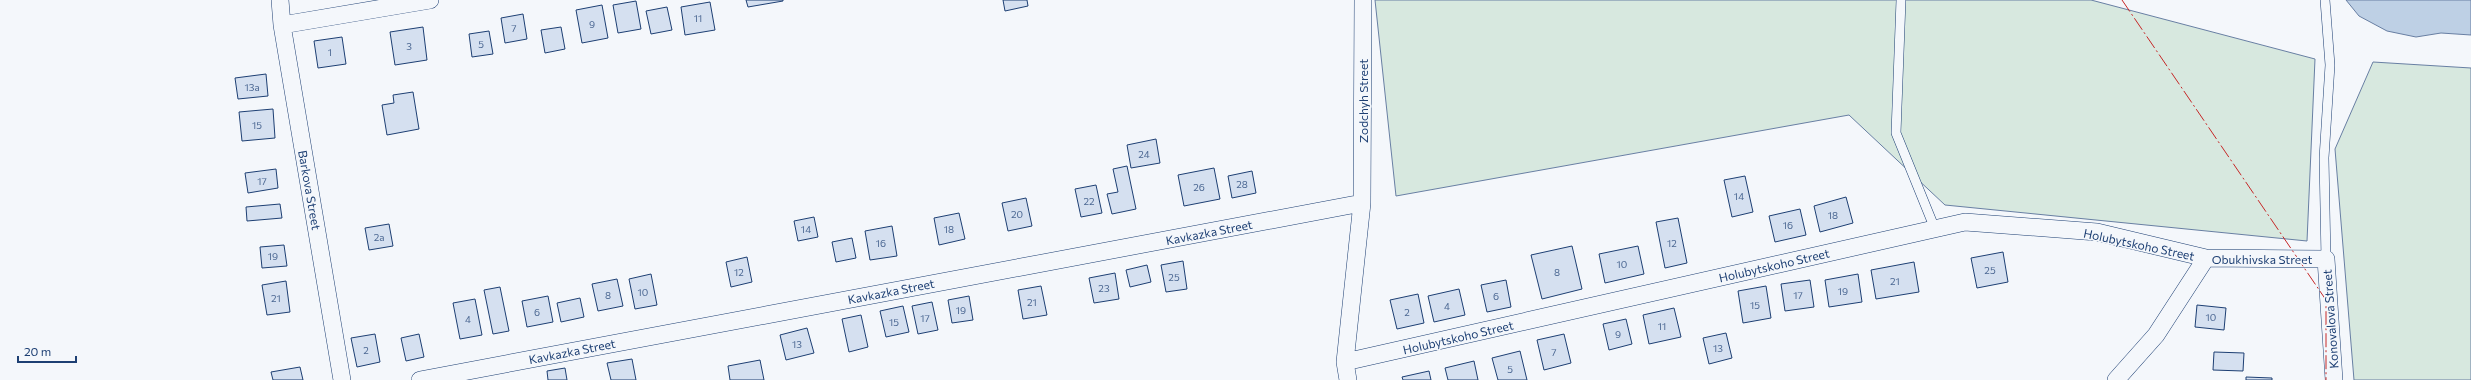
<svg xmlns="http://www.w3.org/2000/svg" width="2471" height="380" font-family="Commissioner,sans-serif">
	<style>
		.green { fill: #d7e8df; stroke: #687fa3 }
		.water { fill: #bed0e5; stroke: #687fa3 }
		.building { fill: #d5e0f0; stroke: #1d3f73 }
		.lines { fill: none; stroke-linecap: round; stroke-linejoin: round }
		.service-casing { stroke: #1d3f73; stroke-width: 10 }
		.minor-casing { stroke: #1d3f73; stroke-width: 18 }
		.service { stroke: #f4f7fb; stroke-width: 9 }
		.minor { stroke: #f4f7fb; stroke-width: 17 }
		.power { stroke: #c62828; stroke-width: 1; stroke-dasharray: 14 3 2 3; stroke-linecap: butt }
		.labels { text-anchor: middle; dominant-baseline: central; stroke-width: 3; stroke-linejoin: round; paint-order: stroke }
		.number-label { font-size: 10px; fill: #4b6792 }
		.street-label { font-size: 12px; fill: #1d3f73; stroke: #f4f7fb }
	</style>
	<rect width="100%" height="100%" fill="#f4f7fb"/>
	<path class="green" d="M1375,0H2091L2315,59L2307,241L1945,205L1849,115L1396,196Z
		M2373,62L2471,68V380H2354L2335,149Z"/>
	<path class="water" d="M2346,0H2471V35L2441,33L2416,37L2387,31L2359,16Z"/>
	<path class="building" d="M746,0H783V1L748,7Z
		M1003,0H1027L1028,6L1005,11Z
		M636,1L641,29L618,33L613,5Z
		M710,2L715,30L685,35L681,7Z
		M602,5L608,38L582,43L576,10Z
		M667,7L672,30L651,34L646,11Z
		M523,14L527,39L505,43L501,18Z
		M423,27L427,60L395,65L390,32Z
		M561,27L565,49L545,53L541,30Z
		M489,31L493,54L472,57L469,34Z
		M342,37L346,64L318,68L314,41Z
		M266,74L268,96L238,99L235,78Z
		M413,92L419,129L387,135L382,105L394,103L393,95Z
		M273,109L275,138L242,141L239,112Z
		M1156,139L1160,163L1131,168L1127,145Z
		M1127,166L1136,209L1112,214L1107,194L1118,192L1113,169Z
		M1214,168L1220,199L1184,206L1178,175Z
		M276,169L278,188L248,193L245,173Z
		M1252,171L1256,193L1232,198L1228,176Z
		M1745,176L1753,212L1732,217L1724,180Z
		M1096,185L1102,213L1081,217L1075,189Z
		M1846,197L1853,223L1820,232L1814,206Z
		M1026,198L1032,226L1008,231L1002,203Z
		M280,204L282,218L247,221L246,207Z
		M1800,209L1806,235L1775,242L1769,216Z
		M959,213L965,239L939,245L934,218Z
		M814,217L818,237L798,241L794,221Z
		M1678,218L1687,263L1665,268L1656,222Z
		M389,224L393,246L369,250L365,228Z
		M892,226L897,256L870,260L865,231Z
		M852,238L856,258L836,262L832,242Z
		M284,245L287,266L262,268L260,247Z
		M1572,246L1582,289L1542,299L1531,255Z
		M1638,246L1644,274L1605,283L1599,254Z
		M2003,252L2008,282L1977,288L1971,258Z
		M747,257L752,282L731,287L726,262Z
		M1183,261L1187,289L1166,292L1161,265Z
		M1914,262L1919,292L1876,299L1871,270Z
		M1147,265L1151,282L1130,287L1126,270Z
		M1115,273L1119,299L1094,303L1089,278Z
		M651,274L657,305L635,309L629,279Z
		M1858,274L1862,302L1829,307L1825,280Z
		M617,279L623,306L598,311L592,284Z
		M1506,280L1511,307L1487,312L1481,285Z
		M1810,280L1814,307L1785,311L1781,284Z
		M286,281L290,312L267,315L262,285Z
		M1041,286L1047,315L1023,319L1018,290Z
		M1766,286L1771,318L1743,323L1738,291Z
		M500,287L509,331L493,334L484,290Z
		M1459,289L1465,315L1434,322L1428,296Z
		M1418,294L1424,323L1397,329L1390,300Z
		M548,296L553,322L527,327L522,301Z
		M969,296L973,320L952,323L948,300Z
		M580,298L584,317L561,322L557,303Z
		M475,299L482,335L460,339L453,303Z
		M932,302L938,330L918,334L912,306Z
		M2197,305L2226,308L2224,330L2195,327Z
		M903,306L909,332L886,337L880,311Z
		M1674,308L1681,337L1649,344L1643,315Z
		M861,315L868,347L849,352L842,319Z
		M1626,319L1632,344L1609,350L1603,324Z
		M807,328L814,353L786,360L780,335Z
		M1726,333L1732,358L1709,364L1703,338Z
		M375,334L380,362L357,367L351,338Z
		M419,334L424,357L406,361L401,338Z
		M1564,334L1571,363L1544,370L1537,340Z
		M1520,351L1527,380H1498L1492,358Z
		M2214,352L2244,353L2243,371L2213,370Z
		M632,359L636,380H611L607,363Z
		M760,360L764,380H730L728,366Z
		M1474,361L1478,380H1448L1445,368Z
		M300,367L303,380H273L271,372Z
		M565,368L567,380H548L547,371Z
		M1429,371L1431,380H1403L1402,377Z
		M2246,377L2272,378V380H2246Z"/>
	<g class="lines">
		<defs>
			<path id="service" d="M1901,0L1896,133L1935,229
				M2325,0L2330,65L2324,158L2326,259"/>
			<path id="minor" d="M280,0L282,25L342,380
				M282,25L430,0
				M1345,362L1965,222L2097,232L2206,258
				M420,380L1362,203
				M1348,380L1345,362L1362,203L1363,0
				M2116,380L2156,335L2206,258L2326,259L2334,380"/>
		</defs>
		<use href="#service" class="service-casing"/>
		<use href="#minor" class="minor-casing"/>
		<use href="#service" class="service"/>
		<use href="#minor" class="minor"/>
		<path class="power" d="M2122,0L2326,300V380"/>
	</g>
	<g class="labels">
		<g class="number-label">
			<text x="698" y="18">11</text>
			<text x="592" y="24">9</text>
			<text x="514" y="28">7</text>
			<text x="481" y="44">5</text>
			<text x="409" y="46">3</text>
			<text x="330" y="52">1</text>
			<text x="252" y="87">13а</text>
			<text x="257" y="125">15</text>
			<text x="1144" y="154">24</text>
			<text x="262" y="181">17</text>
			<text x="1242" y="184">28</text>
			<text x="1199" y="187">26</text>
			<text x="1739" y="196">14</text>
			<text x="1089" y="201">22</text>
			<text x="1017" y="214">20</text>
			<text x="1833" y="215">18</text>
			<text x="1788" y="225">16</text>
			<text x="806" y="229">14</text>
			<text x="949" y="229">18</text>
			<text x="379" y="237">2а</text>
			<text x="881" y="243">16</text>
			<text x="1672" y="243">12</text>
			<text x="273" y="256">19</text>
			<text x="1622" y="264">10</text>
			<text x="1990" y="270">25</text>
			<text x="739" y="272">12</text>
			<text x="1557" y="272">8</text>
			<text x="1174" y="277">25</text>
			<text x="1895" y="281">21</text>
			<text x="1104" y="288">23</text>
			<text x="1843" y="291">19</text>
			<text x="643" y="292">10</text>
			<text x="608" y="295">8</text>
			<text x="1798" y="295">17</text>
			<text x="1496" y="296">6</text>
			<text x="276" y="298">21</text>
			<text x="1032" y="302">21</text>
			<text x="1755" y="305">15</text>
			<text x="1447" y="306">4</text>
			<text x="961" y="310">19</text>
			<text x="537" y="312">6</text>
			<text x="1407" y="312">2</text>
			<text x="2211" y="317">10</text>
			<text x="925" y="318">17</text>
			<text x="468" y="319">4</text>
			<text x="894" y="322">15</text>
			<text x="1662" y="326">11</text>
			<text x="1618" y="334">9</text>
			<text x="797" y="344">13</text>
			<text x="1718" y="348">13</text>
			<text x="366" y="350">2</text>
			<text x="1554" y="352">7</text>
			<text x="1510" y="369">5</text>
		</g>
		<g class="street-label">
			<text transform="translate(1363 101) rotate(-90)">Zodchyh Street</text>
			<text transform="translate(310 190) rotate(80)">Barkova Street</text>
			<text transform="translate(1209 232) rotate(-11)">Kavkazka Street</text>
			<text transform="translate(2139 244) rotate(12)">Holubytskoho Street</text>
			<text x="2262" y="259">Obukhivska Street</text>
			<text transform="translate(1774 265) rotate(-13)">Holubytskoho Street</text>
			<text transform="translate(891 291) rotate(-11)">Kavkazka Street</text>
			<text transform="translate(2330 319) rotate(-94)">Konovalova Street</text>
			<text transform="translate(1458 337) rotate(-13)">Holubytskoho Street</text>
			<text transform="translate(572 351) rotate(-11)">Kavkazka Street</text>
		</g>
	</g>
	<path d="M18 356v6h58v-6" fill="none" stroke="#1d3f73" stroke-width="2"/>
	<text x="24" y="356" font-size="12" fill="#1d3f73" stroke="#f4f7fb" stroke-width="3" paint-order="stroke">20 m</text>
</svg>
